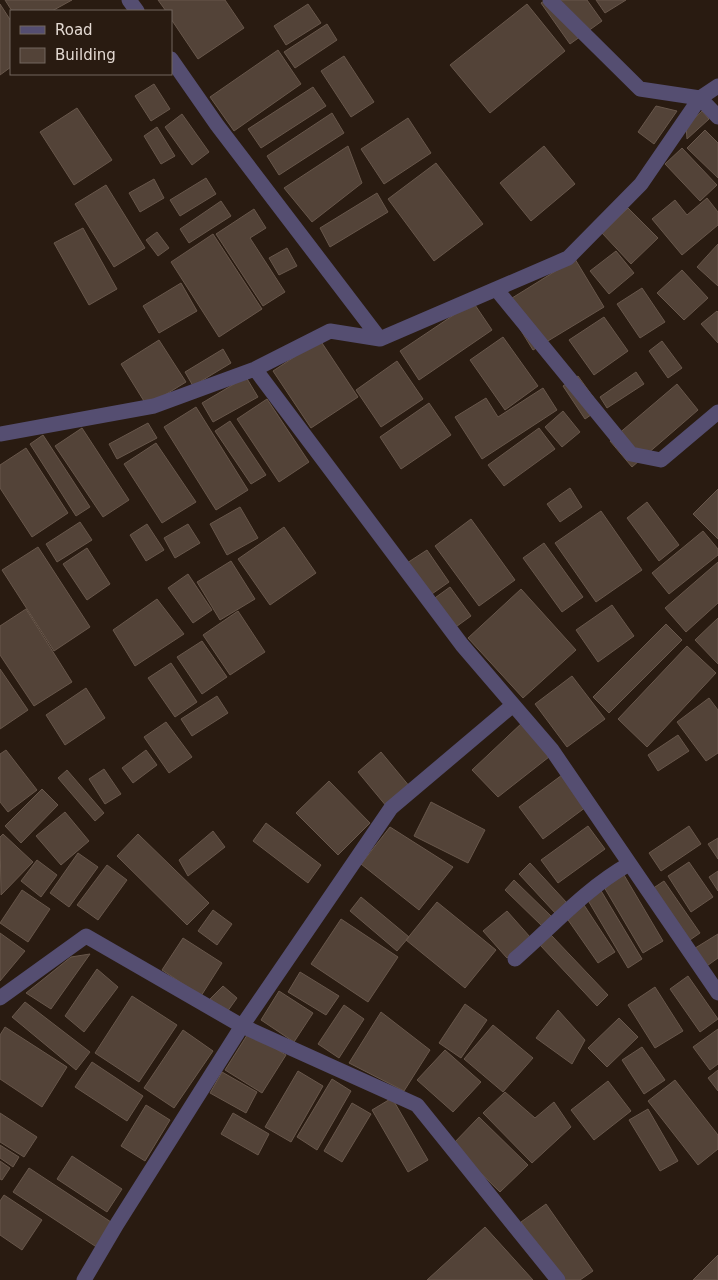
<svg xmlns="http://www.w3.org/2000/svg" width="718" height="1280" font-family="'DejaVu Sans',sans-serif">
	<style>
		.building { fill: #534338; stroke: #68574b }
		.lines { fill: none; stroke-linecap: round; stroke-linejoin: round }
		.street { stroke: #554e71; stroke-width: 15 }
	</style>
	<rect width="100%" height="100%" fill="#291b11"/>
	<path class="building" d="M5,0H72L52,11H12Z
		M158,0H225L244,28L198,59L171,19V11H166Z
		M546,0H587L602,21L570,44L541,3Z
		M596,0H626L605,13Z
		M0,4L11,21V67L0,75Z
		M308,4L321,23L286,45L274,26Z
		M527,4L565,51L490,113L450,65Z
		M327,24L337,40L295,68L284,52Z
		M278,50L301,84L234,131L210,97Z
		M344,56L374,102L351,117L321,71Z
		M154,84L170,109L151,121L135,96Z
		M313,87L326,106L261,148L248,129Z
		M656,106L677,111L654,144L638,132Z
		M77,108L112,160L74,185L40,132Z
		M702,111L709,119L687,139L686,126Z
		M332,113L344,133L279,175L267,156Z
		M182,114L209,152L192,165L165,127Z
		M408,118L431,153L384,184L361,149Z
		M157,127L175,156L161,164L144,136Z
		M705,130L718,143V178L687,148Z
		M348,146L362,183L312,222L284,188Z
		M544,146L575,184L531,221L500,183Z
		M682,148L717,185L700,201L665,164Z
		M436,163L483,224L434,261L388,199Z
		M206,178L216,194L180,216L170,200Z
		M154,179L164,198L140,212L129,193Z
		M106,185L145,248L114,267L75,204Z
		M377,193L388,212L330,247L320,228Z
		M707,198L718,212V225L682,255L652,219L675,200L687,215Z
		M221,201L231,216L189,243L180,229Z
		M628,208L658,238L631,264L602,233Z
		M254,209L266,228L250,238L285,292L263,306L216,234Z
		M83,228L117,289L89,305L54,243Z
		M157,232L169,248L158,256L146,240Z
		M213,234L262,309L219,337L171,262Z
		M718,244V286L697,267Z
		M287,248L297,266L279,275L269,258Z
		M616,251L634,273L609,294L590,271Z
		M575,259L604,307L533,350L504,303Z
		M682,270L708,298L684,320L657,293Z
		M181,283L197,311L159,333L143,306Z
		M642,288L665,322L640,338L617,304Z
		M473,302L492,330L419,380L400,351Z
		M717,311L718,312V343L701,324Z
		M604,317L628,351L594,375L569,340Z
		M503,337L538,386L505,410L470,360Z
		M159,340L186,382L147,406L121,364Z
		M320,340L358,397L311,428L273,371Z
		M662,341L682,368L668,378L649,351Z
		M223,349L231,363L193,386L185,372Z
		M397,361L423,399L381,427L356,390Z
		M636,372L644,384L607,408L600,397Z
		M578,376L601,408L585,419L563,386Z
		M246,377L258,397L213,422L202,403Z
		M677,384L698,410L632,467L610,441Z
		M543,388L557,410L482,459L455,417L486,398L498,417Z
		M267,399L309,462L279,482L237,419Z
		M429,403L451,435L401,469L380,437Z
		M196,407L248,490L216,510L164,427Z
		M563,411L580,432L562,447L545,427Z
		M230,421L266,475L251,484L215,431Z
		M148,423L157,438L117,459L109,444Z
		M82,428L129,500L103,517L55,446Z
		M539,428L555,449L504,486L488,465Z
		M43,435L90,507L76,516L30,444Z
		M156,443L196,502L162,523L124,464Z
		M26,448L68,513L32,537L0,488V465Z
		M570,488L582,507L560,522L547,504Z
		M718,489V539L693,514Z
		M647,502L679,545L659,561L627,518Z
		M240,507L258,538L227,555L210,524Z
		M601,511L642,570L596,602L555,543Z
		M471,519L515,580L479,606L435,546Z
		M80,522L92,540L57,562L46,544Z
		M147,524L164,550L146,561L130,535Z
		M188,524L200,543L175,558L164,538Z
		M284,527L316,573L270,605L238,559Z
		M703,531L718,549V555L669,594L652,573Z
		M544,543L583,597L562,612L523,558Z
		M38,547L90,627L54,651L2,570Z
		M87,548L110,584L87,600L63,564Z
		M427,550L449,582L429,596L407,563Z
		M231,561L255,599L220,620L197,582Z
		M718,562V603L686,632L665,608Z
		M188,574L212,610L193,623L168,588Z
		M450,587L471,616L453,629L432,600Z
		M521,589L576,650L523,698L468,638Z
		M157,599L184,634L135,666L113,630Z
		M612,605L634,636L598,662L576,630Z
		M26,609L72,682L34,706L0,655V626Z
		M238,611L265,652L230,675L203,635Z
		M718,618V664L695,640Z
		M666,624L682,640L609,713L593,697Z
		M202,641L227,677L202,694L177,657Z
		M687,646L716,673L647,747L618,719Z
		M171,663L197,702L175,717L148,678Z
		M0,669L28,710L0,729Z
		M572,676L605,719L567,747L535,704Z
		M86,688L105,718L65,745L46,715Z
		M217,696L228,713L192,736L181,719Z
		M709,698L718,710V753L706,761L677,722Z
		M166,722L192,757L169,773L144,737Z
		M523,722L549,757L498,797L472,770Z
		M678,735L689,751L658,771L648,755Z
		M6,750L37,790L8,812L0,802V754Z
		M146,750L157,765L133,783L122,768Z
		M381,752L410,787L387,807L358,772Z
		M104,769L121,794L105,804L89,779Z
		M67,770L104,813L95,821L58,778Z
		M562,775L586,807L543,839L519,807Z
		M329,781L370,823L338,855L296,813Z
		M42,789L58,805L21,843L5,826Z
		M431,802L485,830L468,863L414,836Z
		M65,812L89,841L61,865L36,836Z
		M266,823L321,865L308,883L253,841Z
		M588,826L605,849L558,883L541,860Z
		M689,826L701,844L661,871L649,853Z
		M390,827L453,867L419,910L361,864Z
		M213,831L225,847L188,876L179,860Z
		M3,834L33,862L1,895L0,837Z
		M138,834L209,903L187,925L117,856Z
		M718,838V859L708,844Z
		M78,853L98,867L69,907L50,893Z
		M37,860L57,875L41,897L21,881Z
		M689,862L713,897L691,912L668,876Z
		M530,863L567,903L556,914L519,874Z
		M107,865L127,880L98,920L77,905Z
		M718,871V891L709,877Z
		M624,875L663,941L643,953L604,887Z
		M514,880L552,917L543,927L505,890Z
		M664,881L700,933L687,942L652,889Z
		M600,889L642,959L628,968L586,897Z
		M22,890L50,909L28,942L0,923Z
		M361,897L409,937L397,951L350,911Z
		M437,902L496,950L465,988L406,940Z
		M584,905L615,952L598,963L566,917Z
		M213,910L232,924L217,945L198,931Z
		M507,911L530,937L507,958L483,931Z
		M341,919L398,957L368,1002L311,964Z
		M0,933L25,951L0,981Z
		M718,934V958L704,968L692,950Z
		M551,935L608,995L597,1006L540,945Z
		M183,938L222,963L201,996L162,970Z
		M90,954L51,1009L26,993L71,957Z
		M97,969L118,987L84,1032L65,1016Z
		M300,972L339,996L326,1015L288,992Z
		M688,976L718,1019L700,1032L670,989Z
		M223,986L237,998L227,1012L210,999Z
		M655,987L683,1031L655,1048L628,1005Z
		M279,991L313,1013L294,1042L261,1020Z
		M132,996L177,1025L139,1082L95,1053Z
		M25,1002L90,1052L76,1070L12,1017Z
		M465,1004L487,1020L461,1058L439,1043Z
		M344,1005L364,1019L339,1058L318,1044Z
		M558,1010L585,1040L572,1064L536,1038Z
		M381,1012L430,1050L404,1091L349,1063Z
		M619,1018L638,1037L607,1067L588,1048Z
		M493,1025L533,1058L503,1092L464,1059Z
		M5,1027L67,1067L42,1107L0,1079V1035Z
		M718,1029V1064L710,1070L693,1047Z
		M183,1030L213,1051L174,1108L144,1088Z
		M249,1032L286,1055L262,1093L225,1070Z
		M642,1047L665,1080L644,1094L622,1060Z
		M445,1050L481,1082L453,1112L417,1080Z
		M92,1062L143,1096L127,1121L75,1087Z
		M718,1070V1091L708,1078Z
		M298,1071L323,1086L291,1142L265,1127Z
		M222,1072L257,1092L246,1113L210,1093Z
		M332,1079L351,1091L317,1150L297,1137Z
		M675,1080L718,1135V1149L698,1165L648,1101Z
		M608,1081L631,1111L594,1140L571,1110Z
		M505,1092L535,1118L554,1102L571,1127L532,1163L483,1113Z
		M392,1098L428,1160L408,1172L372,1110Z
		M352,1103L371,1114L342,1162L324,1151Z
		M146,1105L170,1120L145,1161L121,1146Z
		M648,1109L678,1161L660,1171L629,1120Z
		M0,1113L37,1137L24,1157L0,1142Z
		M233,1113L269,1134L258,1155L221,1134Z
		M479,1117L528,1165L500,1192L452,1145Z
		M0,1145L19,1157L13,1167L0,1158Z
		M72,1156L122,1189L107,1212L57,1179Z
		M0,1161L10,1168L2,1180L0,1179Z
		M29,1168L114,1224L98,1248L13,1192Z
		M4,1195L42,1220L22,1250L0,1235V1201Z
		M546,1204L593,1271L580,1280H561L521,1222Z
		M485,1227L533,1280H427Z
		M718,1255V1280H693Z"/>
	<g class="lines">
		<path class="street" d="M129,0L137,11
			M550,0L640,89L700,98L718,117
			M171,59L217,125L380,339
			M496,289L631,454L661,460L718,412
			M255,369L462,645L552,750L718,993
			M0,434L154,406L255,369L330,331L380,339L568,258L641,184L700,98L718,86
			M515,959C552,927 585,889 629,864
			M0,998L86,936L242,1026L417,1105L558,1280
			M84,1280L117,1224L242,1026L391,808L513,705"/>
	</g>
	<rect x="10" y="10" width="162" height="65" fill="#291b11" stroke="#73675e"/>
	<rect x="20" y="26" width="25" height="8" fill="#554e71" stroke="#73675e"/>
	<text x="55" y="35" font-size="15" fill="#e3d9d2">Road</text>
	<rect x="20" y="48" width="25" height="15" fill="#534338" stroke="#73675e"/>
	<text x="55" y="60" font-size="15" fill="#e3d9d2">Building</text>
</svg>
